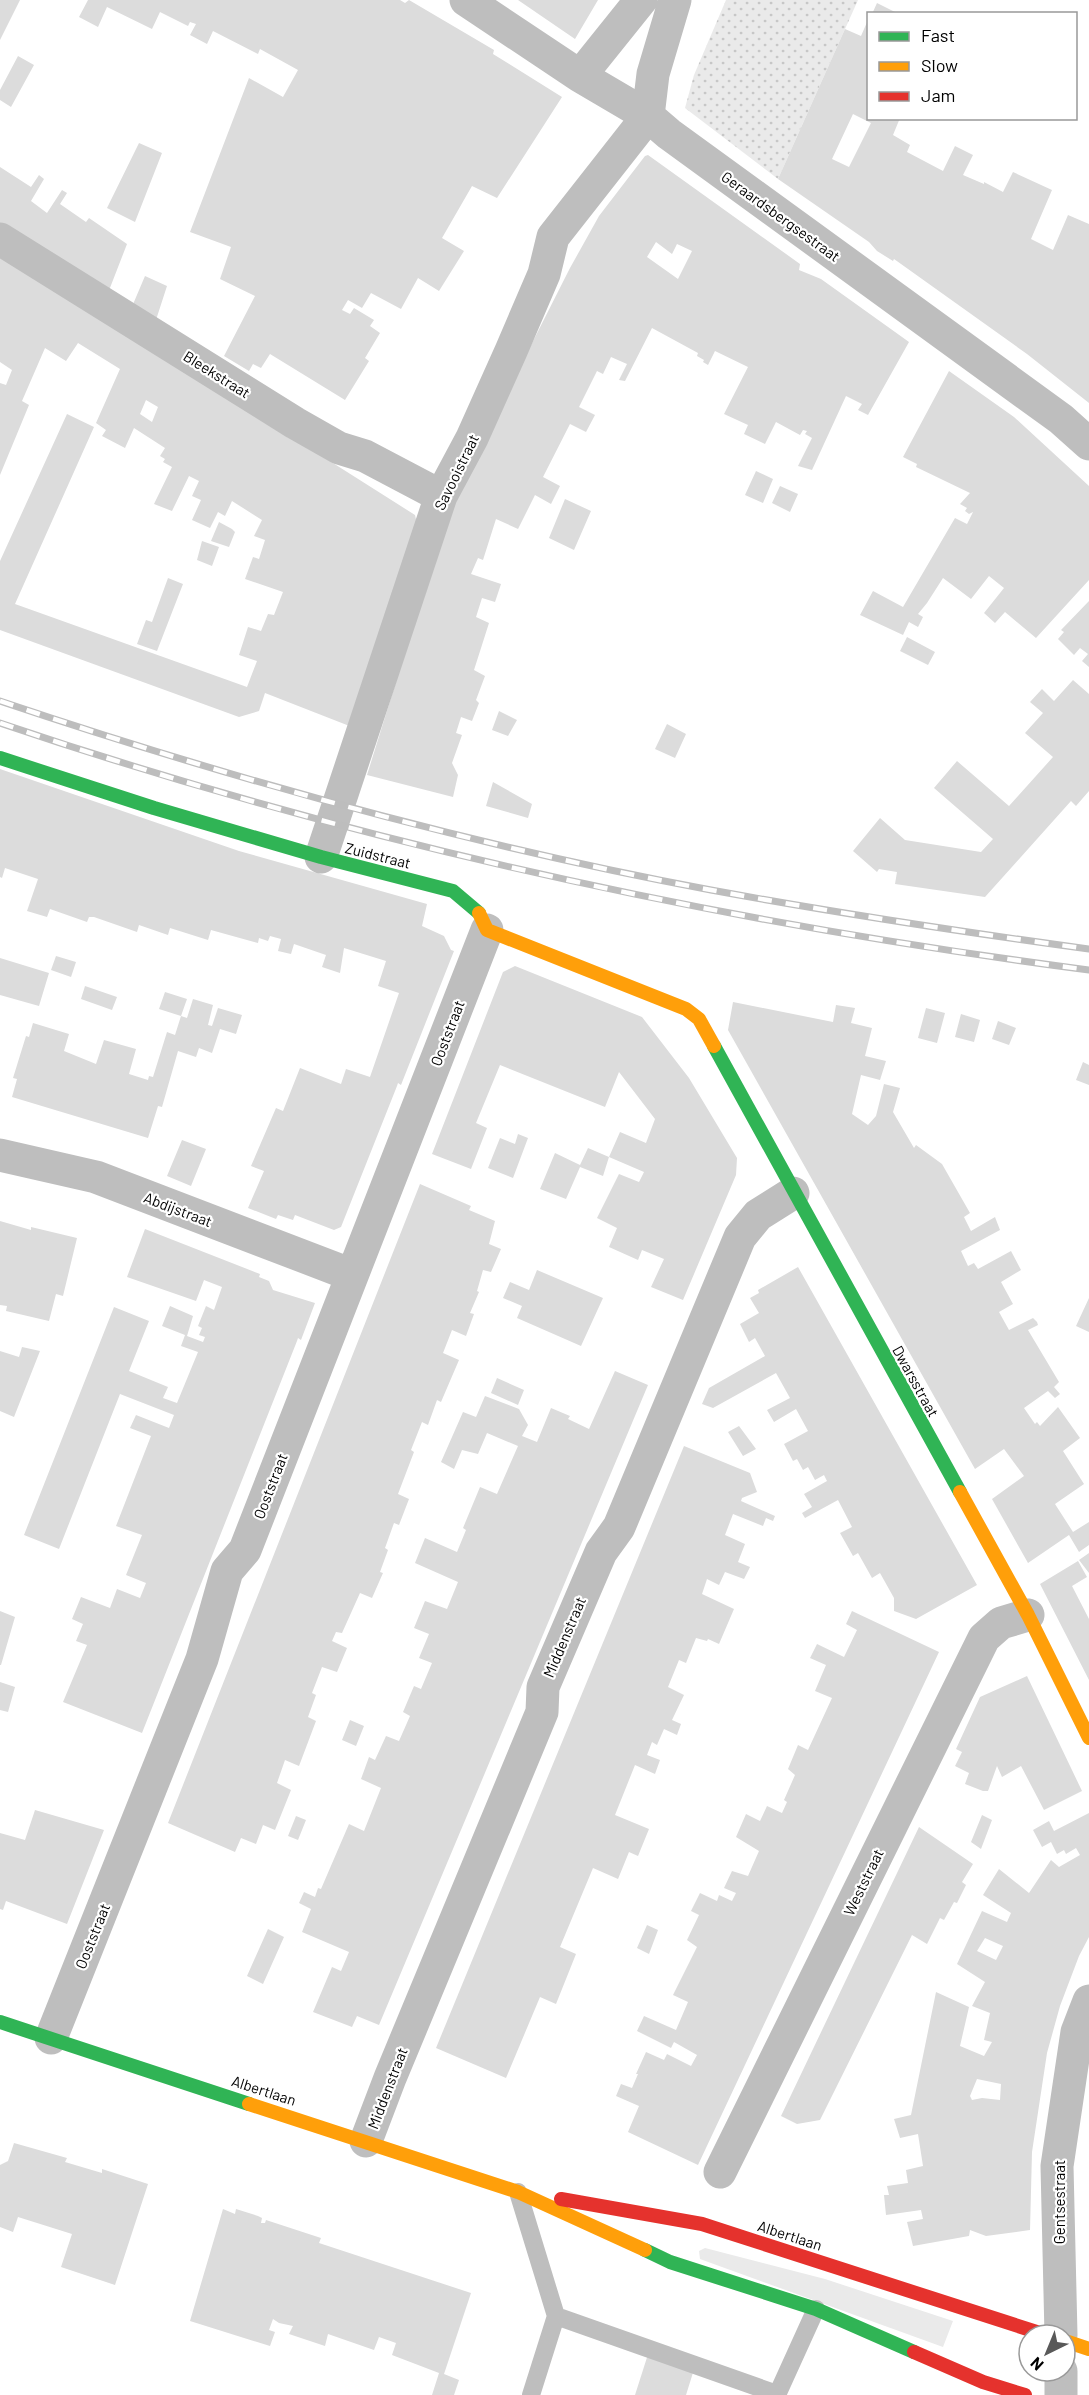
<svg xmlns="http://www.w3.org/2000/svg" width="1089" height="2395" font-family="Barlow,sans-serif">
	<style>
		.grass { fill: #eaeaea }
		.park { fill: url(#park-dots) }
		.building { fill: #dcdcdc; fill-rule: evenodd }
		.lines { fill: none; stroke-linecap: round; stroke-linejoin: round }
		.lane { stroke: #bebebe; stroke-width: 18 }
		.street { stroke: #bebebe; stroke-width: 33 }
		.fast { stroke: #30b455; stroke-width: 14 }
		.slow { stroke: #ff9f0a; stroke-width: 14 }
		.jam { stroke: #e5322d; stroke-width: 14 }
		.rail-casing { stroke: #bdbdbd; stroke-width: 7 }
		.rail { stroke: #fff; stroke-width: 4.5; stroke-dasharray: 14; stroke-linecap: butt }
		.labels { text-anchor: middle; dominant-baseline: central; stroke-width: 4.5; stroke-linejoin: round; paint-order: stroke }
		.street-label { font-size: 15px; fill: #000; stroke: #fff }
	</style>
	<defs>
		<pattern id="park-dots" width="8" height="8" patternUnits="userSpaceOnUse" patternTransform="scale(1.5)"><rect width="8" height="8" fill="#eaeaea"/><path d="M2 2h.1M6 6h.1" fill="none" stroke="#c7c7c7" stroke-width="1.8" stroke-linecap="round"/></pattern>
	</defs>
	<rect width="100%" height="100%" fill="#fff"/>
	<path class="grass" d="M705,2248L825,2279L953,2321L943,2347L700,2259L699,2251Z"/>
	<path class="park" d="M726,0H858L778,179L685,108L694,75Z"/>
	<path class="building" d="M0,0H20L0,40Z
		M88,0H400L405,3L409,0L494,50L493,54L562,97L497,198L472,186L442,238L464,251L439,291L418,278L401,309L371,293L362,308L348,300L342,310L350,314L354,308L374,320L370,326L380,333L365,358L369,361L345,400L270,354L261,368L253,364L249,371L224,356L255,296L220,279L231,247L190,232L249,78L283,97L298,70L260,49L258,54L213,31L207,44L190,35L196,24L190,22L188,26L160,12L152,29L107,7L98,27L79,17Z
		M518,0H598L575,39Z
		M877,3L899,14H872Z
		M868,20V118H900L893,135L910,145L907,152L943,171L955,146L973,155L963,175L984,184V182L1003,192L1013,172L1052,190L1031,239L1053,250L1068,215L1089,224V403L1027,354L894,259L893,261L877,251L869,242L778,179L845,29L861,36ZM853,114L871,123L849,167L832,159Z
		M18,56L34,65L11,107L0,100V90Z
		M139,143L162,153L135,222L107,208Z
		M648,155L800,264L799,270L821,279L909,342L868,415L858,410L862,404L846,396L812,470L798,466L812,438L805,434L807,431L803,430L800,435L776,422L765,444L744,434L748,425L724,414L748,367L715,351L708,365L703,362L704,360L697,356L698,353L652,328L625,381L619,380L627,364L611,357L603,374L597,371L579,407L595,415L586,432L570,424L543,477L560,486L551,504L535,495L518,529L496,519L483,560L478,558L471,574L501,584L495,602L482,598L476,617L489,623L474,670L485,676L476,700L479,703L472,721L461,717L456,733L462,735L452,763L458,775L453,797L367,775L453,499L570,268L599,216L645,156ZM656,242L672,254L677,244L692,251L678,279L647,257Z
		M0,167L31,187L39,175L44,179L31,201L47,213L62,190L67,193L60,204L86,222L89,218L127,244L108,293L0,227Z
		M0,252L415,515L417,524L352,727L265,693L259,711L239,717L0,630V561L67,414L94,427L15,604L247,687L257,661L239,655L248,627L261,631L268,614L274,615L283,592L245,579L253,557L259,559L265,540L254,536L262,520L232,501L225,516L218,512L210,528L192,520L201,500L192,496L199,481L189,476L172,511L154,504L172,467L163,462L165,459L160,456L165,448L134,428L125,448L102,436L106,430L96,423L120,369L78,343L66,361L45,348L22,401L29,405L0,475V383L6,385L12,370L0,362ZM146,400L158,407L152,422L140,414Z
		M145,276L167,286L155,323L131,309Z
		M949,371L1014,417L1089,486V580L1036,638L1005,612L995,623L984,613L1004,588L989,576L971,599L943,578L927,603L918,614L923,617L918,627L909,622L903,635L860,615L873,591L903,607L955,518L967,524L973,512L969,514L965,511L967,508L960,504L970,493L916,467L917,464L903,457Z
		M756,471L773,479L763,503L745,495Z
		M780,486L798,494L790,512L772,503Z
		M565,499L591,511L574,550L549,538Z
		M219,522L232,529L235,532L229,547L211,541Z
		M202,541L219,547L212,566L197,560Z
		M168,578L183,584L157,651L137,644L146,620L152,622Z
		M1089,601V667L1082,661L1088,654L1080,648L1074,655L1058,639L1064,632L1061,630Z
		M907,637L935,652L928,665L900,651Z
		M1073,680L1089,694V791L1076,806L1071,801L985,897L895,884L897,872L879,869L877,872L853,851L880,818L905,840L981,852L993,839L934,788L957,761L1009,806L1053,757L1025,733L1043,713L1030,702L1042,689L1054,701Z
		M499,711L517,720L508,736L492,730Z
		M667,724L686,734L675,758L655,749Z
		M0,769L239,851L427,904L422,926L444,936L451,950L454,951L401,1085L398,1083L397,1086L341,1227L334,1230L295,1215L293,1220L278,1215L276,1219L248,1208L264,1171L251,1166L276,1108L283,1111L300,1068L341,1084L346,1069L370,1077L399,993L378,986L386,961L344,948L340,973L322,967L326,955L294,944L291,954L278,951L281,939L270,936L268,941L259,938L258,943L211,930L208,940L170,928L168,935L139,925L137,932L94,917H89L87,922L50,909L47,917L27,911L38,879L5,868L2,878L0,877Z
		M493,782L532,804L528,818L486,806Z
		M56,956L76,962L71,977L51,970Z
		M0,958L49,973L39,1006L0,995Z
		M515,966L642,1017L689,1078L737,1158L736,1175L683,1300L651,1287L664,1259L642,1250L638,1260L609,1247L617,1228L597,1218L619,1174L639,1182L644,1172L609,1157L620,1132L646,1143L655,1119L619,1072L605,1107L500,1065L476,1123L487,1128L471,1169L432,1154L503,972Z
		M85,986L117,997L112,1010L81,999Z
		M165,992L187,999L181,1016L159,1009Z
		M193,999L213,1005L208,1025L212,1026L218,1008L242,1015L236,1034L220,1029L212,1053L199,1048L196,1057L178,1051L162,1107L158,1106L148,1138L12,1097L17,1079L13,1078L26,1036L29,1037L33,1023L69,1034L64,1051L96,1064L104,1040L136,1049L129,1074L148,1080L149,1076L153,1077L167,1032L175,1035L181,1016L187,1018Z
		M733,1002L833,1022L836,1005L855,1008L851,1023L872,1028L865,1056L886,1061L880,1080L861,1075L852,1114L868,1125L876,1116L884,1084L900,1088L893,1112L914,1148L916,1145L942,1164L970,1213L964,1217L971,1231L995,1217L1000,1230L961,1251L968,1266L974,1263L978,1269L1011,1251L1021,1270L1001,1282L1013,1304L999,1312L1009,1330L1033,1318L1037,1322L1038,1325L1028,1330L1059,1382L1054,1387L1060,1394L1055,1398L1048,1391L1024,1408L1035,1424L1037,1422L1040,1426L1058,1407L1080,1438L1063,1451L1084,1484L1055,1504L1073,1532L1089,1522V1545L1079,1552L1069,1535L1028,1563L992,1499L1024,1476L1004,1449L975,1469L728,1030Z
		M926,1008L945,1013L937,1043L918,1038Z
		M961,1014L980,1020L974,1042L955,1037Z
		M998,1021L1016,1028L1009,1045L992,1039Z
		M1083,1062L1089,1065V1085L1076,1080Z
		M518,1134L528,1138L513,1178L488,1168L500,1138L515,1144Z
		M182,1140L206,1149L191,1186L167,1176Z
		M588,1148L609,1157L603,1176L580,1167L566,1199L540,1189L555,1153L580,1165Z
		M420,1184L471,1206L469,1210L495,1221L489,1244L501,1249L491,1272L483,1270L477,1291L479,1292L470,1313L474,1314L466,1336L452,1330L443,1353L459,1360L441,1402L437,1400L428,1425L422,1422L411,1450L414,1452L398,1494L409,1499L399,1525L394,1523L385,1548L388,1550L380,1572L383,1573L372,1598L360,1593L342,1633L336,1632L332,1641L347,1648L337,1672L322,1667L312,1693L316,1695L308,1717L316,1721L299,1766L285,1760L277,1783L291,1790L275,1830L263,1825L256,1844L241,1838L235,1852L168,1823Z
		M0,1221L31,1230V1227L77,1238L63,1296L56,1294L49,1321L6,1311L7,1306L0,1305Z
		M145,1229L260,1274L259,1277L269,1281L273,1290L315,1303L301,1340L298,1338L297,1341L142,1733L63,1702L87,1645L76,1641L83,1624L72,1619L81,1597L110,1608L117,1589L140,1598L146,1583L126,1575L142,1535L116,1526L151,1436L130,1428L136,1415L169,1428L174,1415L120,1394L59,1549L24,1535L114,1307L149,1321L129,1371L168,1387L163,1398L177,1403L198,1352L181,1346L185,1335L162,1326L170,1306L193,1316L187,1336L203,1342L205,1337L199,1335L202,1328L198,1326L206,1306L214,1310L222,1287L204,1280L196,1301L127,1277Z
		M798,1267L977,1585L916,1619L894,1611V1598L880,1573L872,1578L858,1553L853,1556L840,1533L852,1527L838,1500L805,1518L802,1513L812,1507L804,1494L827,1481L824,1475L815,1480L808,1467L803,1470L797,1459L793,1461L784,1444L808,1431L796,1409L774,1422L767,1410L790,1398L776,1373L713,1408L702,1404L709,1388L765,1356L755,1338L749,1342L740,1324L759,1313L750,1298L759,1293L758,1290Z
		M537,1270L603,1298L581,1346L517,1318L522,1306L503,1298L510,1282L529,1290Z
		M1089,1298V1332L1076,1326Z
		M22,1347L40,1351L14,1417L0,1411V1351L19,1357Z
		M615,1371L648,1385L379,2025L357,2016L352,2027L313,2012L332,1967L341,1971L349,1952L302,1932L311,1909L299,1903L304,1892L315,1897L318,1888L321,1889L349,1824L364,1831L381,1788L361,1779L369,1757L375,1760L386,1736L399,1741L410,1716L403,1712L414,1686L421,1689L432,1663L419,1658L429,1634L414,1628L425,1601L447,1609L458,1582L415,1563L425,1538L457,1552L466,1530L463,1528L480,1487L497,1494L518,1446L487,1433L478,1454L462,1450L454,1469L441,1462L463,1412L476,1417L485,1396L519,1409L528,1425L522,1436L537,1442L551,1408L570,1416L568,1419L589,1429Z
		M497,1378L524,1390L518,1405L491,1393Z
		M739,1426L756,1449L743,1456L728,1432Z
		M684,1446L750,1473L757,1492L742,1498L741,1501L775,1516L773,1521L766,1518L763,1526L733,1514L725,1535L745,1544L738,1562L750,1567L744,1579L725,1572L719,1585L707,1579L702,1594L734,1609L719,1644L708,1639L707,1641L696,1638L686,1663L679,1660L668,1687L684,1695L672,1720L681,1724L677,1735L664,1729L657,1745L652,1742L647,1755L660,1760L655,1774L635,1765L615,1815L649,1829L638,1856L629,1852L618,1879L593,1868L560,1947L576,1954L556,2004L540,1997L506,2078L436,2048Z
		M1089,1553V1573L1079,1560Z
		M1078,1561L1087,1577L1072,1586L1089,1619V1680L1040,1584Z
		M0,1611L15,1617L1,1665H0Z
		M852,1611L939,1652L698,2165L628,2132L639,2106L616,2096L621,2084L632,2088L638,2074H636L646,2052L664,2060L667,2054L691,2066L697,2055L674,2042L671,2048L637,2031L644,2016L676,2030L688,2002L673,1995L697,1947L687,1940L699,1915L691,1911L700,1893L717,1901L719,1895L732,1901L736,1893L724,1888L732,1871L748,1876L759,1851L736,1837L746,1814L760,1821L767,1806L782,1813L787,1802L784,1800L795,1775L788,1769L798,1745L808,1750L832,1698L815,1691L826,1665L810,1658L817,1644L844,1657L857,1630L846,1624Z
		M1027,1676L1082,1791L1044,1810L1021,1766L1002,1777L997,1766L988,1791H983L965,1784L969,1773L955,1766L962,1752L956,1749L980,1697Z
		M0,1682L15,1687L8,1712L0,1710Z
		M350,1720L364,1726L356,1746L342,1740Z
		M35,1810L104,1830L67,1924L6,1901L3,1910L0,1909V1833L25,1840Z
		M1089,1813V1937L1079,1956L1060,2006L1047,2053L1032,2152L1030,2230L986,2236L970,2230L969,2236L913,2246L907,2222L923,2219L921,2210L886,2215L884,2195H889L887,2186L908,2183L906,2170L923,2166L918,2134L900,2138L894,2119L911,2115L936,1992L969,2007L960,2046L984,2056L992,2042L984,2040L990,2013L972,2006L985,1982L957,1964L982,1911L1007,1922L1011,1913L983,1895L999,1869L1029,1893L1051,1860L1059,1867L1080,1855L1076,1848L1066,1854L1064,1850L1057,1854L1051,1842L1042,1847L1033,1830L1049,1821L1054,1831ZM985,1938L1003,1946L996,1960L977,1951ZM977,2079L1001,2084L1000,2100L982,2098L972,2100L970,2096Z
		M982,1815L992,1820L981,1849L971,1842Z
		M296,1816L306,1820L298,1840L288,1836Z
		M919,1827L973,1864L962,1882L966,1885L957,1903L954,1902L944,1920L940,1918L927,1944L912,1935L820,2120L797,2124L781,2116Z
		M647,1925L658,1930L649,1954L637,1948Z
		M268,1929L284,1937L263,1984L247,1976Z
		M14,2143L67,2158L65,2162L102,2173V2169L148,2184L115,2285L61,2267L72,2234L18,2217L13,2232L0,2227V2165L8,2161Z
		M223,2209L235,2214L236,2209L258,2216L262,2218L261,2223H265L266,2220L321,2238L319,2243L471,2293L444,2374L459,2380L454,2395H432L439,2373L392,2355L396,2343L379,2337L374,2350L328,2334L325,2346L289,2334L293,2326L279,2323L273,2319L269,2330L275,2332L270,2346L190,2321Z
		M650,2348L696,2363L686,2395H635Z"/>
	<g class="lines">
		<path class="lane" d="M518,2192L556,2316L531,2395
			M556,2316L777,2394
			M777,2395L816,2309"/>
		<path class="street" d="M466,0L580,76L648,116L669,134L1061,419L1089,444
			M580,76L641,0
			M648,116L653,74L675,0
			M0,239L295,423L339,448L365,456L441,496
			M321,857L441,496L472,438L511,351L544,274L553,237L648,116
			M0,1155L96,1177L352,1275
			M51,2038L202,1659L227,1571L245,1550L487,930
			M366,2141L390,2078L542,1712L543,1687L601,1552L619,1527L740,1237L758,1215L793,1193
			M720,2172L984,1638L1001,1623L1028,1615
			M1061,2335L1057,2166L1077,2032L1089,2001
			M1061,2371V2395"/>
		<path class="fast" d="M0,758L154,808L321,857L453,891L479,913
			M714,1046L960,1492
			M0,2022L249,2104
			M645,2250L670,2262L816,2309L914,2352"/>
		<path class="slow" d="M479,913L487,930L686,1009L699,1019L714,1046
			M960,1492L1028,1615L1089,1738
			M249,2104L518,2192L645,2250
			M1065,2341L1089,2349"/>
		<path class="jam" d="M561,2199L702,2224L1046,2335
			M914,2352L983,2382L1025,2395"/>
		<defs>
			<path id="rail" d="M0,701C232,779 470,845 711,890C837,913 963,932 1089,949
				M0,723C354,843 719,922 1089,970"/>
		</defs>
		<use href="#rail" class="rail-casing"/>
		<use href="#rail" class="rail"/>
	</g>
	<g class="labels">
		<g class="street-label">
			<text transform="translate(781 216) rotate(36)">Geraardsbergsestraat</text>
			<text transform="translate(217 374) rotate(32)">Bleekstraat</text>
			<text transform="translate(456 472) rotate(-64)">Savooistraat</text>
			<text transform="translate(378 855) rotate(14)">Zuidstraat</text>
			<text transform="translate(447 1033) rotate(-69)">Ooststraat</text>
			<text transform="translate(178 1209) rotate(21)">Abdijstraat</text>
			<text transform="translate(916 1381) rotate(61)">Dwarsstraat</text>
			<text transform="translate(270 1486) rotate(-69)">Ooststraat</text>
			<text transform="translate(564 1637) rotate(-67)">Middenstraat</text>
			<text transform="translate(863 1882) rotate(-64)">Weststraat</text>
			<text transform="translate(92 1936) rotate(-68)">Ooststraat</text>
			<text transform="translate(387 2088) rotate(-69)">Middenstraat</text>
			<text transform="translate(264 2090) rotate(18)">Albertlaan</text>
			<text transform="translate(1059 2202) rotate(-90)">Gentsestraat</text>
			<text transform="translate(790 2235) rotate(18)">Albertlaan</text>
		</g>
	</g>
	<rect x="867" y="12" width="210" height="108" fill="#ffffff" stroke="#999999" stroke-width="1.5"/>
	<rect x="879" y="32" width="30" height="9" fill="#30b455" stroke="#999999" stroke-width="1.5"/>
	<text x="921" y="42" font-size="18" fill="#000000">Fast</text>
	<rect x="879" y="62" width="30" height="9" fill="#ff9f0a" stroke="#999999" stroke-width="1.5"/>
	<text x="921" y="72" font-size="18" fill="#000000">Slow</text>
	<rect x="879" y="92" width="30" height="9" fill="#e5322d" stroke="#999999" stroke-width="1.5"/>
	<text x="921" y="102" font-size="18" fill="#000000">Jam</text>
	<g transform="translate(1047 2353) rotate(223)"><circle r="28" fill="#ffffff" stroke="#999999" stroke-width="1.5"/>
	<path d="M0-4.5L10 22L0 15L-10 22Z" fill="#595959"/>
	<text y="-9" font-size="16" font-weight="bold" text-anchor="middle" fill="#000000">N</text>
	</g>
</svg>
